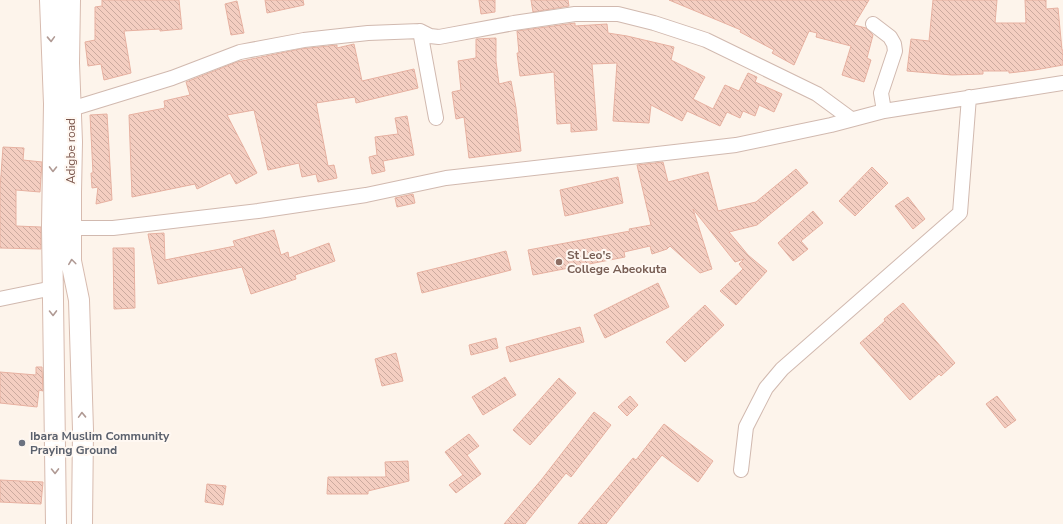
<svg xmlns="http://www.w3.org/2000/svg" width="1063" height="524" font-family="'Nunito Sans',sans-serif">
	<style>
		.building { fill: url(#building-back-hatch); stroke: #e7b1a1 }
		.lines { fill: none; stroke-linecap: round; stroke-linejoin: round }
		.street-casing { stroke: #d1b9af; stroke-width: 16 }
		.secondary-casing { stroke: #d7bbaf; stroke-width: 22 }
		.street { stroke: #fff; stroke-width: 14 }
		.secondary { stroke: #fff; stroke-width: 20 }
		.oneway { stroke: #b09a94 }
		.education-dot { fill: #8d6e63; stroke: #fff8f2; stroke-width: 1.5 }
		.worship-dot { fill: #6b7280; stroke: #fff8f2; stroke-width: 1.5 }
		.labels { text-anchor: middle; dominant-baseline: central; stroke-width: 4; stroke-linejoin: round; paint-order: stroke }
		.street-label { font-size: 12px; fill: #7b564c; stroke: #fff8f2 }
		.education-label { font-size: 12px; font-weight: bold; fill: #785e54; stroke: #fff8f2; text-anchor: start }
		.worship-label { font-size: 12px; font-weight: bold; fill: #5b616d; stroke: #fff8f2; text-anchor: start }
	</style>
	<defs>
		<pattern id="building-back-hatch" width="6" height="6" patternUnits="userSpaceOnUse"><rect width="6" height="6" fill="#f4cec1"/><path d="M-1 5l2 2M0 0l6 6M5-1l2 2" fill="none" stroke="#cbaa9f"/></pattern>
	</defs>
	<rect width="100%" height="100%" fill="#fdf4eb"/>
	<path class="building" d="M102,0H179L182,29L160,31V29L124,31L131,73L104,80L101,64L88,66L85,42L95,40V7L102,6Z
		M265,0H303L304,5L267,13Z
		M479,0H495V12L481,14Z
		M531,0H568L569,6L533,12Z
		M669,0H869L854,25L866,28L873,35L867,58L871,60L864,82L842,75L851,46L816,37L817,33L809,31L794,65L772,53L774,50L740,32L741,30Z
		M933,0H997L995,23H1026L1025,0H1046V9L1058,8L1062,50H1063V65L1035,70L1009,73V71H983V74L952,75L907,71L911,39L929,41Z
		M237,1L244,33L231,35L225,4Z
		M575,23V26L607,24L608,33L627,36L674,47L671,60L705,77L693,99L713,109L725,85L739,91L748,73L757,77L755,82L782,94L774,112L759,105L755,116L743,111L740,118L727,112L720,126L687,111L682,121L651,105L649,123L613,121L617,63L592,64L597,130L571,132V123L557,124L554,72L520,76L517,53H519L517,31Z
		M496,38V61L499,84L511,81L516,108L521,151L469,158L464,117L456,119L452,92L461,90L458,61L476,58V39Z
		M354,44L362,81L414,69L418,88L356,103L355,97L316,103L328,166L334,165L337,178L318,182L316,174L302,177L299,163L268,170L254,110L227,115L257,173L236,184L230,173L197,189L195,184L132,197L129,115L165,108L164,101L190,95L186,82L237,62L300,49L337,45V48Z
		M107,114L112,200L96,204L98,187L92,188L91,173H93L90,115Z
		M407,116L414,155L383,161L385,171L372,174L369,157L377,155L375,137L398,134L395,118Z
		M3,147L24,148L23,160L42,162L40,192L16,190V226L41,227V249L0,248V188Z
		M663,162L668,182L708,172L718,211L756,202L796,169L808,183L757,225L729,232L748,255L767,271L736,305L720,291L743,269L739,264L744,259L735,262L693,209L712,269L700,273L670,246L667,249L652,254L650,246L624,252L625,257L533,275L528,250L630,231L629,229L651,225L637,165Z
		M872,167L888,183L855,216L839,201Z
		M618,177L623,203L565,216L560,190Z
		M413,194L415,203L397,207L395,198Z
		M908,197L925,219L913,229L895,206Z
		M813,211L823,223L801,241L808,249L793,261L778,243Z
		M274,230L281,255L288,252L289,258L329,243L335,261L295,275L296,279L251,294L242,267L158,284L148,234L164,233L165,260L235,246L233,241Z
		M113,248H134L135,308L114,309Z
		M506,251L511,270L422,293L417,273Z
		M658,283L669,307L605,338L594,315Z
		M903,303L955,363L941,376L939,374L910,400L860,343L885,321L884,319Z
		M705,305L724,325L685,362L666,342Z
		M580,327L584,342L510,362L506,347Z
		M496,338L498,348L471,355L469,345Z
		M396,353L403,381L382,386L375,359Z
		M36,367H42L43,391L39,390L37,407L0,403V372L36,375Z
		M505,377L516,395L483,415L472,397Z
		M559,378L576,393L530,445L513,430Z
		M630,396L638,405L627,416L618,407Z
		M997,396L1016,420L1005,428L986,404Z
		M594,412L611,425L571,477L566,473L525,524H504L542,479Z
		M664,424L713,461L698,482L662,455L606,524H578L633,458L636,460Z
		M469,434L479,446L467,455L481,474L456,493L449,485L463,475L445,452Z
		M408,461L409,481L368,491V494H327L328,477H386L385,462Z
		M0,480L43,482L41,504L0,502Z
		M207,484L226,486L223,505L205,502Z"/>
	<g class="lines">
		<defs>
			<path id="street" d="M873,24L890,37L894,44L895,51L881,93L884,111
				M420,31L436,118
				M71,109L172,78L240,52L304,40L368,33L420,31L430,36L439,37L514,23L575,14H618L654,23L706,40L817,94L851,119
				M71,228H113L258,211L366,195L446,178L736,145L831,125L884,111L1063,83
				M0,299L53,288
				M741,470L746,427L766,388L782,369L960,213L969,97"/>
			<path id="secondary" d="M50,0L54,104L52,226L56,524
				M70,0L69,63L72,142L71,192V261L79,300L83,430L82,524"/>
		</defs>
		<use href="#street" class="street-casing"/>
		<use href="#secondary" class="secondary-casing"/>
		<use href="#street" class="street"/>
		<use href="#secondary" class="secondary"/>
	</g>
	<defs><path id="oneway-chevron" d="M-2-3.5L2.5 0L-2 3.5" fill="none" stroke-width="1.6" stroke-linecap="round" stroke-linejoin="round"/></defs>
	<g class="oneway">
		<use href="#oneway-chevron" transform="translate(51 39) rotate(88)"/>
		<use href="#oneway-chevron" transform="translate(53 169) rotate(91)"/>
		<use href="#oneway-chevron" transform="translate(72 262) rotate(-97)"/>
		<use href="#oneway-chevron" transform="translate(53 313) rotate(89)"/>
		<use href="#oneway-chevron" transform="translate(82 415) rotate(-92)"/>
		<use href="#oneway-chevron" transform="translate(55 471) rotate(89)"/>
	</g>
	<circle class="education-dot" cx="559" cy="262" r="4"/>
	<circle class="worship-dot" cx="22" cy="443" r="4"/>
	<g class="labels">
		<g class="street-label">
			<text transform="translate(71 151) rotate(-90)">Adigbe road</text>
		</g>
		<g class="education-label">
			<text x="567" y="255">St Leo's<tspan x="567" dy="14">College Abeokuta</tspan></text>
		</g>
		<g class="worship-label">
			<text x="30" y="436">Ibara Muslim Community<tspan x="30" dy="14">Praying Ground</tspan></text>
		</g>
	</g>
</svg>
